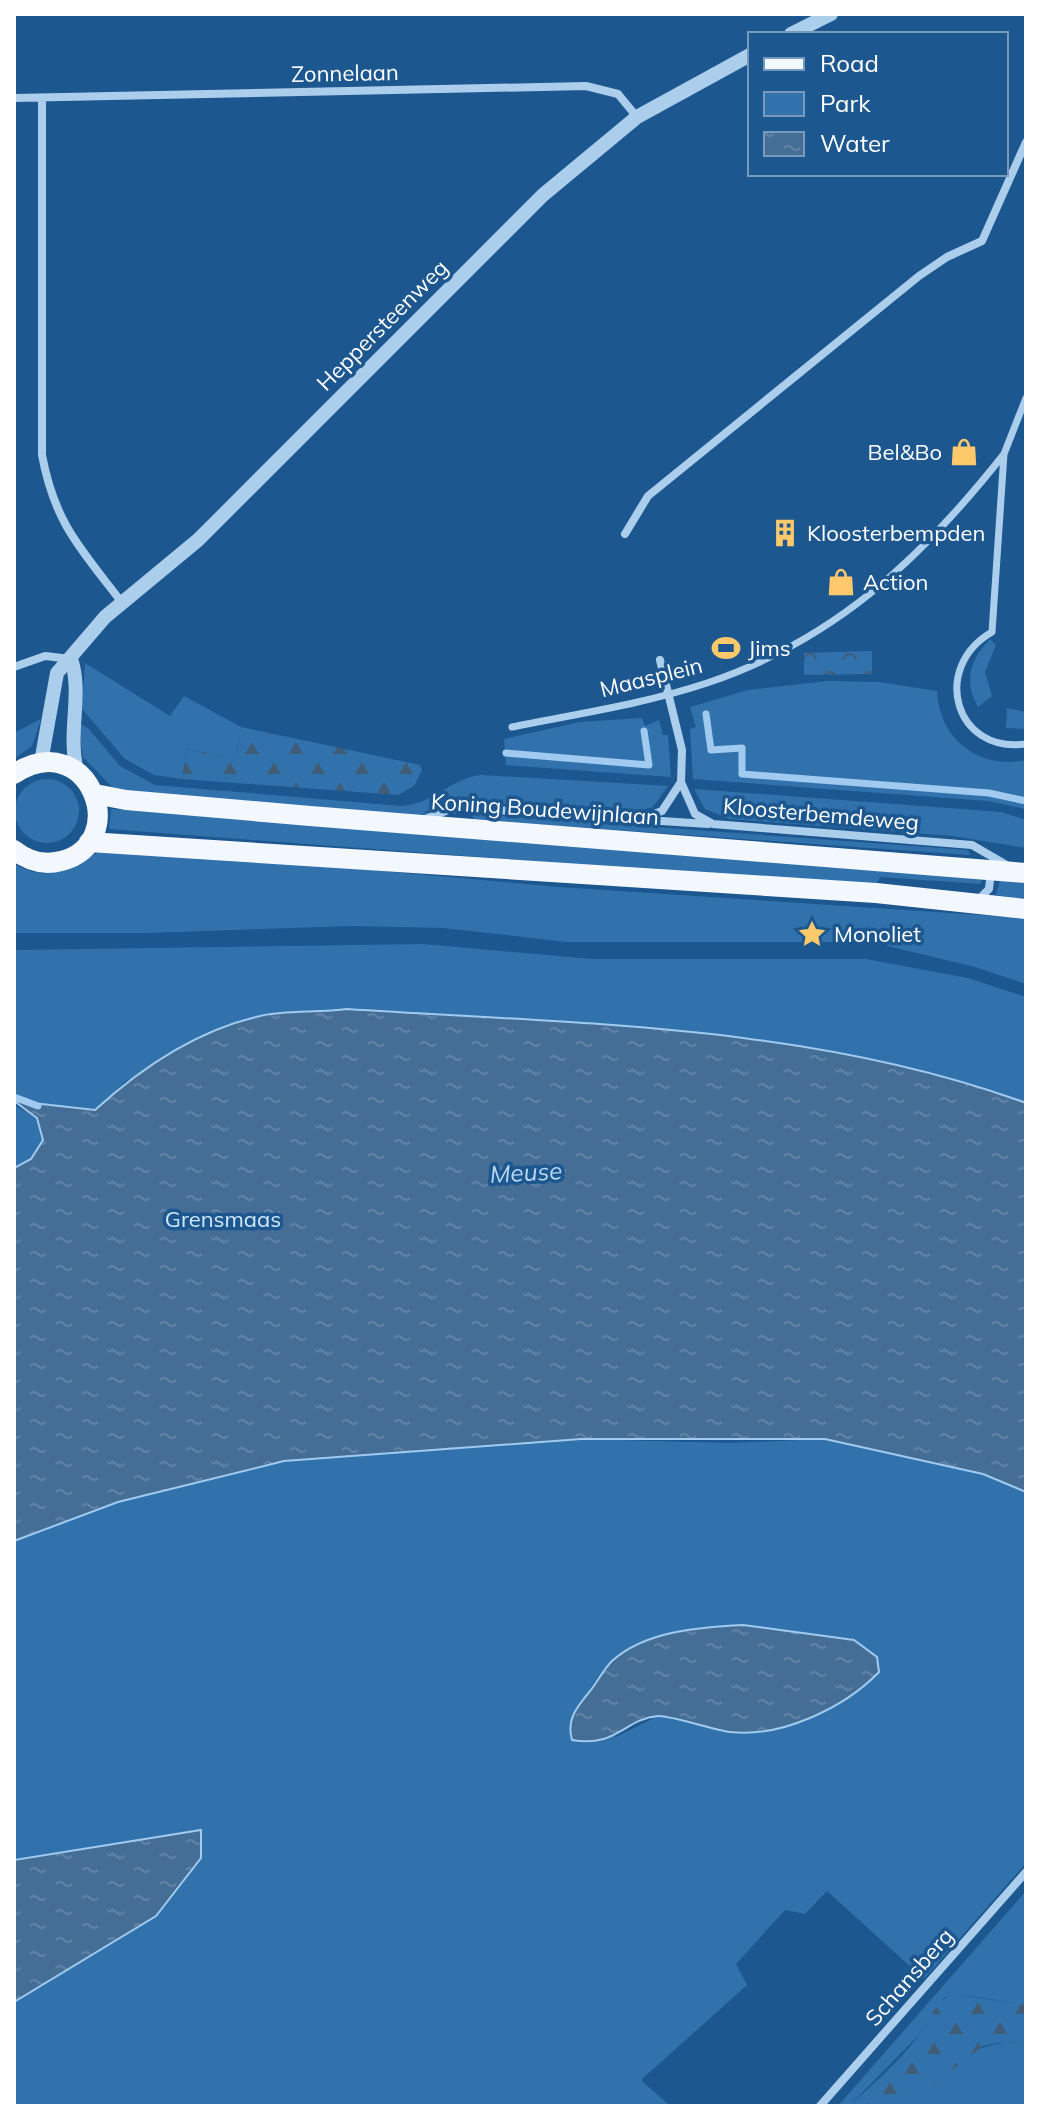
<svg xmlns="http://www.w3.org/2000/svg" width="1040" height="2120" font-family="Mulish,sans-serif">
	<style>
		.green { fill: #3172ad; fill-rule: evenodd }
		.forest { fill: url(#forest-firs) }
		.park { fill: url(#park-crowns) }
		.water { fill: url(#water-ripples); stroke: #a0caef; stroke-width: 2 }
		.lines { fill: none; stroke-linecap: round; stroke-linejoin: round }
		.stream { stroke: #a0caef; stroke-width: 7 }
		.pedestrian { stroke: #acceed; stroke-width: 7 }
		.minor { stroke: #acceed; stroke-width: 8 }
		.tertiary { stroke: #acceed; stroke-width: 14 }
		.primary { stroke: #f3f8ff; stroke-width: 20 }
		.labels { text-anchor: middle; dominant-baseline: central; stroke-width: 7; stroke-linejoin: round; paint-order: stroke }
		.street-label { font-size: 22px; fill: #fff; stroke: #1d578f }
		.poi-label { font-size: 22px; fill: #fff; stroke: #1d578f; text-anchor: start }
		.park-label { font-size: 22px; fill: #d2e7fa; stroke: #1d578f }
		.water-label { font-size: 24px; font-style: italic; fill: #b8d8f4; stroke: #1d578f }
	</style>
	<defs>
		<pattern id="forest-firs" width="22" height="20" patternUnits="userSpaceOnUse" patternTransform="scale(2)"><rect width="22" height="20" fill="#3172ad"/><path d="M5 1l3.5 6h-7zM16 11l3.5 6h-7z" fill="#405d78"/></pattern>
		<pattern id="park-crowns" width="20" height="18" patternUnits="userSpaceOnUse" patternTransform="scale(2)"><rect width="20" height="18" fill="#3172ad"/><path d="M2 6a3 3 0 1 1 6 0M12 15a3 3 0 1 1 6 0" fill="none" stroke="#405d78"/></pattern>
		<pattern id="water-ripples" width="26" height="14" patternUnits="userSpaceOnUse" patternTransform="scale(2)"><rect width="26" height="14" fill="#456e96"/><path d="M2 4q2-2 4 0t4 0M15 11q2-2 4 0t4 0" fill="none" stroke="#6184a6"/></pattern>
	</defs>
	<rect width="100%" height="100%" fill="#1d578f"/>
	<path class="green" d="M990,639L996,645L985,672L992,696L978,707C963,681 970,660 990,639Z
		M85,663L170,716L184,696L241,727L235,759L187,749L182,779L154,775L125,759L82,709Z
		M827,681L879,682L937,691C939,739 979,770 1026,760V809L988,801L693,779L690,729L696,727L690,707L748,690Z
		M1007,708L1026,712V729L1006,728Z
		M642,718L645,726L659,720L663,735H668L671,777L506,765L504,739L580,722Z
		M41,719L32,746L14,759V733Z
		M78,723L88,728L120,766L155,785L401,806C432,805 451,778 481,775L668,786L653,807L633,812L470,802L451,804L424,812L428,814L404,816L114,789L83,757Z
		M15 811a32 32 0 1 1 64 0a32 32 0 1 1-64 0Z
		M694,789L1001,812L1026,820V848L953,836L730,819L705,809Z
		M111,809L981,875L982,880L980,884L880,877L875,887L109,829Z
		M475,814L968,850L970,855L475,820L472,816Z
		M99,852L292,863L559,887L1026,918V984L975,967L871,942H567L444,928L352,926L148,933H14V864C52,884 66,868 99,852Z
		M1001,877L1026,880V899L996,895Z
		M422,944L592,959H866L968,978L1026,997V1103C811,1024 573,1024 347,1009L309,1014L126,1081L95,1110L14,1101V950Z
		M14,1105L37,1118L43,1140L31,1159L14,1168Z
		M581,1439L729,1443L825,1439L983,1474L1026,1492V1863L924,1979L827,1891L805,1914L785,1910L736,1964L747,1985L641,2080L670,2106H14V2002L156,1916L201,1858V1830L14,1860V1541L118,1502L284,1461ZM742,1625L854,1640L830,1707L802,1721L757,1733L728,1732L658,1716L616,1737L572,1715C583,1700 593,1683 604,1669C636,1632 697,1627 742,1625Z
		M1026,1891V2005C1005,2003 959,1990 944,1998L917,2037L849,2106H838Z
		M1006,2041L1026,2044V2106H905L975,2050Z"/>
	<path class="forest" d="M241,727L420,765L422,770L414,786L398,795L182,779L187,749L235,759Z
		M952,1994L1026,2005V2044L1006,2041L983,2046L905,2106H849C873,2085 897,2063 917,2038C928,2022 934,2003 952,1994Z"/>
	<path class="park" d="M872,651V674L804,675V653Z"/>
	<path class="water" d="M347,1009C574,1024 811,1024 1026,1103V1492L983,1474L825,1439H581L284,1461L118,1502L14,1541V1168L31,1159L43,1140L37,1118L14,1101L95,1110C142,1067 198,1030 260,1016C284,1010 320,1013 347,1009Z
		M743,1625L854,1640L877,1657L879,1672C844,1708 781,1738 730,1732C714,1730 669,1715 658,1716C624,1719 617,1748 572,1740C566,1719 577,1707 590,1691C598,1681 603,1670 612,1661C645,1631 700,1627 743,1625Z
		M201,1830V1858L156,1916L14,2002V1860Z"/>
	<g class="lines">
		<path class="stream" d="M706,714L711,750L742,748V774L989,793L1026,801
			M506,753L649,765L644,731
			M14,1097L38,1106"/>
		<path class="pedestrian" d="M1026,398L1004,454L992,632C931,667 954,754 1026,744
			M512,727C576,714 644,704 707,683C835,640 922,558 1004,454"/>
		<path class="minor" d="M14,98L586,86L618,94L637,117
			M42,98V455C55,525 82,550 123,604
			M625,534L648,496L919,276L947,257L982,241L1026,142
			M660,660L682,750L681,782
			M14,667L45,656L71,659
			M423,820L448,810L467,808L638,820L662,811L681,782L695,814L713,824L972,845L1010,867
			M646,820L708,824
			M978,900L989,889L991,871
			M820,2106L1026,1872"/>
		<path class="tertiary" d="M791,34L831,14
			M71,659C83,694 67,733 77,771
			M41,762L57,673L105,617L198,540L543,195L637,117L750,55"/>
		<path class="primary" d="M14,774C89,725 133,843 61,861C43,866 28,861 14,850
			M95,794L126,800L310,816L1026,873
			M89,842L876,893L1026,909"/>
	</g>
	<defs>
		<symbol id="shop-bare" viewBox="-9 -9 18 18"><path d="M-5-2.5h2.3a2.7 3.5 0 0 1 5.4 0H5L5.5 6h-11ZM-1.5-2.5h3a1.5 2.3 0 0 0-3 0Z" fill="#fdc96b" stroke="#1d578f" stroke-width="2.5" paint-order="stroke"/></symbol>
		<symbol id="building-bare" viewBox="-9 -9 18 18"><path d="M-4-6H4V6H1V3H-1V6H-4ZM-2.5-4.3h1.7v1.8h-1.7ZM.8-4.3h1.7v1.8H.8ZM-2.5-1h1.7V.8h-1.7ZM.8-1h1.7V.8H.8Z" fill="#fdc96b" stroke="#1d578f" stroke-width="2.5" paint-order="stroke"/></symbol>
		<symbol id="stadium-bare" viewBox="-9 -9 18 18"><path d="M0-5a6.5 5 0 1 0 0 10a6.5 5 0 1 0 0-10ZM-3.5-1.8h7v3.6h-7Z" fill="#fdc96b" stroke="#1d578f" stroke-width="2.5" paint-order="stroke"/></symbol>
		<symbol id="sight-bare" viewBox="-9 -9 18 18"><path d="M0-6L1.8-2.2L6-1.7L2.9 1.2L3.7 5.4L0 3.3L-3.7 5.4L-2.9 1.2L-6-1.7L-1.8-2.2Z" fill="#fdc96b" stroke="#1d578f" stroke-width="2.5" paint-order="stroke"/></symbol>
	</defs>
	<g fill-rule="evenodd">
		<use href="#shop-bare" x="944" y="432" width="40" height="40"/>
		<use href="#building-bare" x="765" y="513" width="40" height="40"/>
		<use href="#shop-bare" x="821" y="562" width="40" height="40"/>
		<use href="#stadium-bare" x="706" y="628" width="40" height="40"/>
		<use href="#sight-bare" x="792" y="914" width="40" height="40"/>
	</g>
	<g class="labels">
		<g class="street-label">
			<text transform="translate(345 73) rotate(-1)">Zonnelaan</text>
			<text transform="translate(382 325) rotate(-45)">Heppersteenweg</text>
			<text transform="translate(651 677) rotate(-14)">Maasplein</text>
			<text transform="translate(545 809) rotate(4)">Koning Boudewijnlaan</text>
			<text transform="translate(821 814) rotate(5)">Kloosterbemdeweg</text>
			<text transform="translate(909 1977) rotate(-49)">Schansberg</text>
		</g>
		<g class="poi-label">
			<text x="942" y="452" text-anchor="end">Bel&amp;Bo</text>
			<text x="807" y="533">Kloosterbempden</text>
			<text x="863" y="582">Action</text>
			<text x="748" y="648">Jims</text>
			<text x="834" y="934">Monoliet</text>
		</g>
		<g class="park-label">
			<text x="223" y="1219">Grensmaas</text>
		</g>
		<g class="water-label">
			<text transform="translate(526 1172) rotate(-3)">Meuse</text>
		</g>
	</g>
	<rect width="1040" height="2120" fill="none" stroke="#ffffff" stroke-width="32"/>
	<rect x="748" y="32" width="260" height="144" fill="#1d578f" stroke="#779abc" stroke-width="2"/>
	<rect x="764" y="58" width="40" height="12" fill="#f3f8ff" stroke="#779abc" stroke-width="2"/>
	<text x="820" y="72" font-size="24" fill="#ffffff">Road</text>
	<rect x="764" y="92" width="40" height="24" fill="#3172ad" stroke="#779abc" stroke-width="2"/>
	<text x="820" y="112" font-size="24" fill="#ffffff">Park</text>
	<rect x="764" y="132" width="40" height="24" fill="url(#water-ripples)" stroke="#779abc" stroke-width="2"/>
	<text x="820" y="152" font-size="24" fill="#ffffff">Water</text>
</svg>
